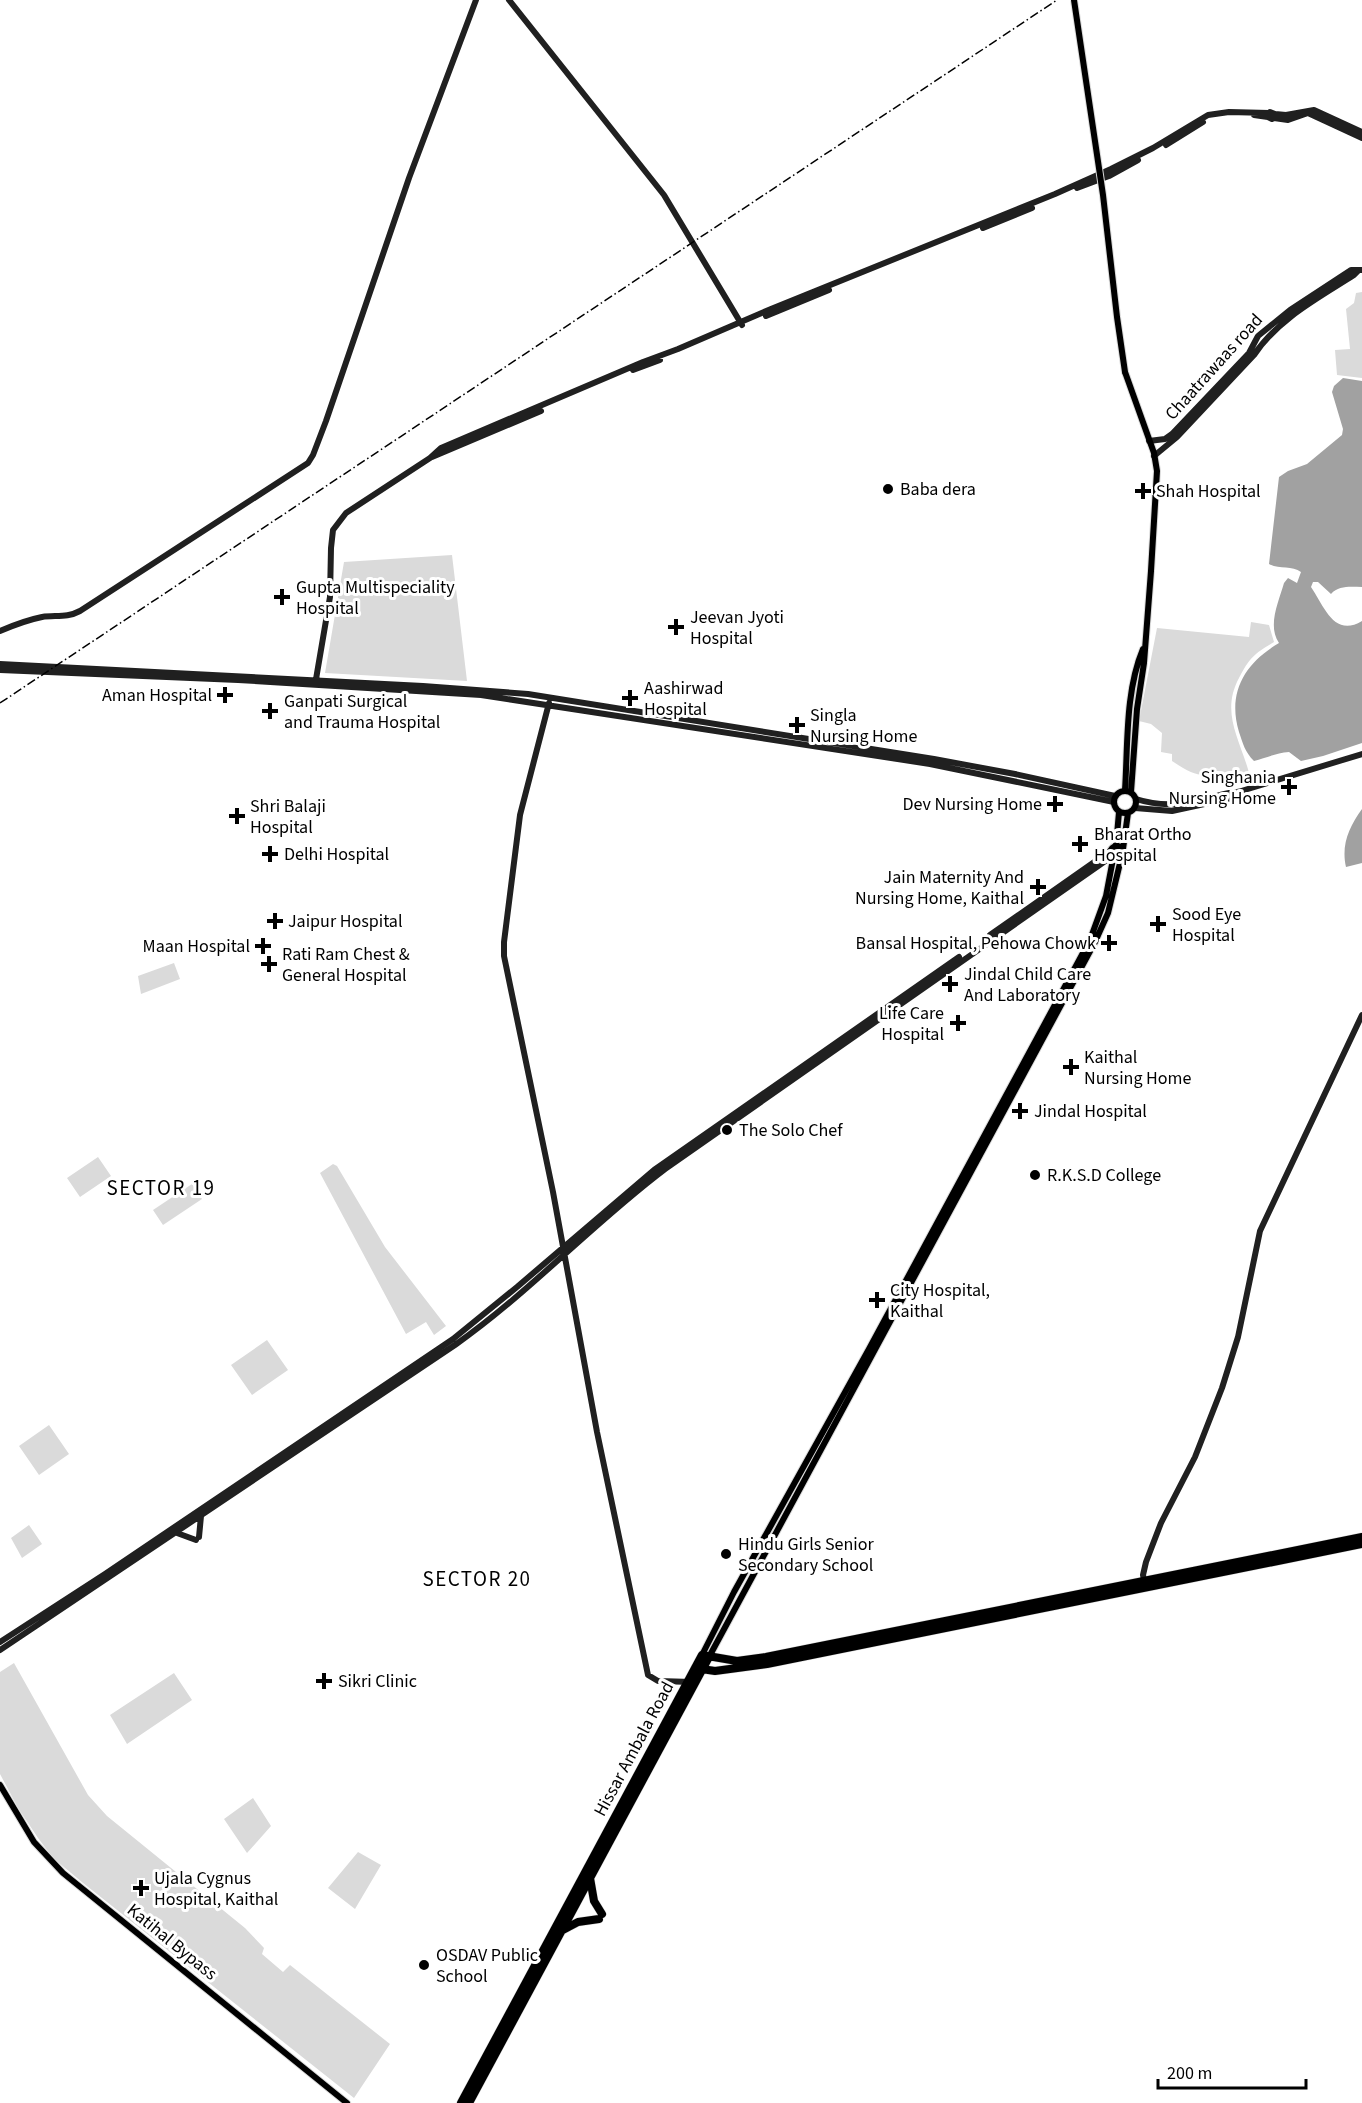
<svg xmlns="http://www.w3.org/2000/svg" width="1362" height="2103" font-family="'Source Sans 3',sans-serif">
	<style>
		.green { fill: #dadada }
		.water { fill: #a1a1a1 }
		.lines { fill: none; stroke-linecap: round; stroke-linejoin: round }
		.primary-casing { stroke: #dbdbdb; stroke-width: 8 }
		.highway-casing { stroke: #dbdbdb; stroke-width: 9 }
		.secondary { stroke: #202020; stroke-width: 6 }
		.primary { stroke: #000; stroke-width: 6 }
		.highway { stroke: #000; stroke-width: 8 }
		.rail { stroke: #000; stroke-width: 1.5; stroke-dasharray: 9 3 1.5 3; stroke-linecap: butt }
		.primary-bridge-casing { stroke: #dbdbdb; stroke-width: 8; stroke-linecap: butt }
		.primary-bridge { stroke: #000; stroke-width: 6 }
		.poi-dot { fill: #000; stroke: #fff; stroke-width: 2 }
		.labels { text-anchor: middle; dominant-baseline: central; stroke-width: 6; stroke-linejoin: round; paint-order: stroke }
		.street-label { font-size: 18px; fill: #000; stroke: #fff }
		.poi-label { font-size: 18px; fill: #000; stroke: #fff; text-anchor: start }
		.quarter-label { font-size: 21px; letter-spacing: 1.5px; fill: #000; stroke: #fff }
	</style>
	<rect width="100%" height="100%" fill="#fff"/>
	<path class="green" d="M1362,292V378L1337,375L1335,350L1350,349L1346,309L1354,303L1356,293Z
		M452,555L467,681L325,673L344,562Z
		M1251,622L1269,625L1274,642C1254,654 1250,657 1239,678C1219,715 1243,743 1251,781L1228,788L1227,772C1200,777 1196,777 1172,761V754L1161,752L1162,733L1151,724L1139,721L1157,628L1249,637Z
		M174,963L180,979L141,994L138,976Z
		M98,1157L111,1176L80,1197L67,1178Z
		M333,1164L337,1166L385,1247L446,1326L434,1335L426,1322L406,1334L320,1173Z
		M192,1184L202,1199L163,1225L153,1210Z
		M267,1340L288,1370L252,1395L231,1365Z
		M49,1425L69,1454L39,1475L19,1446Z
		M29,1525L42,1544L22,1558L11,1538Z
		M14,1663L88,1795L107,1816L245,1928L264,1948L262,1954L283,1972L290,1965L390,2044L354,2098L83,1883L53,1858L38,1838L18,1808L0,1774V1672Z
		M174,1673L192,1700L127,1744L110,1715Z
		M253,1798L271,1826L247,1853L224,1819Z
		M358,1852L381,1865L355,1909L328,1888Z"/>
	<path class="water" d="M1343,378L1362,381V587C1351,587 1339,585 1331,594L1318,582H1313L1311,587C1324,606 1334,638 1362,621V743L1323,756L1301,761L1289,752C1276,753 1266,758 1254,761C1245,752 1243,744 1239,732C1227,692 1245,663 1279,643C1267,626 1279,601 1284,583L1288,578L1297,583L1301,572C1292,565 1279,570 1269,564L1279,477L1288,471L1307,464L1342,435L1343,429L1332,392L1334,386Z
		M1362,809V863L1346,867C1341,845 1349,827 1362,809Z"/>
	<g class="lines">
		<defs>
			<path id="primary" d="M1125,372L1154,453L1157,471L1151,571L1144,663L1137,709L1131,792
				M1125,790C1128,745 1125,692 1143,649
				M1114 802a11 11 0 1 1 22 0a11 11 0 1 1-22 0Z
				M1110 853a7 7 0 1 1 14 0a7 7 0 1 1-14 0Z
				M1116,846L1119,812
				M1123,849L1128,813
				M702,1655L734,1592L869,1349L1090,940L1106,896L1113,859
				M709,1657L1095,942L1108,913L1121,859
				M0,1785L34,1842L63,1873L347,2103"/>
			<path id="highway" d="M695,1668L715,1671L767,1664L1362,1544
				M590,1878L594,1901L602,1914
				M561,1931L578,1922L599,1919
				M461,2103L702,1655L737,1661L766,1657L1362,1537
				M469,2103L709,1657"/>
		</defs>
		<use href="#primary" class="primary-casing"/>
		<use href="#highway" class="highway-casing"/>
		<path class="secondary" d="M509,0L664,195L742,325
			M1275,114L1286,115L1314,110L1362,132
			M1254,115L1268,117L1272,119L1275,117V114L1270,112L1268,117
			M1274,118L1288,120L1308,113L1362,138
			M1166,145L1203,122
			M1077,188L1109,176L1138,160
			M983,228L1032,208
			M766,316L829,290
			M633,370L660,360
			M1149,441L1165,439L1172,434L1249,353L1258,336L1290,310L1351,270H1362
			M1154,456L1177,437L1254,355C1278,319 1318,298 1354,275L1358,271
			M432,457L541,411
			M0,631C14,625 27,620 42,617C56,615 67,618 80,611L308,463L313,455L326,421L409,178L476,0
			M0,664L423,686L528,694L934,759L1015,774L1115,796
			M0,670L238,680L481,695L930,764L1114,802
			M315,685L330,597L331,548L333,530L346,513L430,458L441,448L643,362L678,349L771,309L1055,194L1111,169L1153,148L1208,115L1229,112L1269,113
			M549,703L520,815L504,942V956L553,1192L597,1432L648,1675L658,1681L692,1682
			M1136,799C1161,807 1181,805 1206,799C1217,796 1227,792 1238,792L1362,754
			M1135,808L1172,811L1232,798L1238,792
			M990,935L1110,851
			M177,1533L196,1540
			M199,1537L201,1516
			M1145,1585L1143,1575L1146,1562L1161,1523L1195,1457L1222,1388L1238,1337L1260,1231L1362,1015
			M0,1642L105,1574L453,1339L517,1287L654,1170L959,957
			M0,1650L455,1345C530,1292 592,1224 665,1169L1111,857"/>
		<use href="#primary" class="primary"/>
		<use href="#highway" class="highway"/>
		<path class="rail" d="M0,703L1057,0"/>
		<defs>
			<path id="primary-bridge" d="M1074,0L1103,195L1117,317L1125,372"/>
		</defs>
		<use href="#primary-bridge" class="primary-bridge-casing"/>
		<use href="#primary-bridge" class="primary-bridge"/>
	</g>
	<g class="poi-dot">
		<circle cx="888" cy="489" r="6"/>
		<path d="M1140 482h6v6h6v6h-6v6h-6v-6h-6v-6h6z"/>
		<path d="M279 588h6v6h6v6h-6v6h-6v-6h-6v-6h6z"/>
		<path d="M673 618h6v6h6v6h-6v6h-6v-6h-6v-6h6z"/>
		<path d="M222 686h6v6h6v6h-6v6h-6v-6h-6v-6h6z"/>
		<path d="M627 689h6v6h6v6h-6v6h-6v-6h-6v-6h6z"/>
		<path d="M267 702h6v6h6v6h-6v6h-6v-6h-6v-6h6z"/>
		<path d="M794 716h6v6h6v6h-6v6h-6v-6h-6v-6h6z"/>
		<path d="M1286 778h6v6h6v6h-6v6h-6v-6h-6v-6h6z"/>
		<path d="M1052 795h6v6h6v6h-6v6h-6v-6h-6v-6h6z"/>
		<path d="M234 807h6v6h6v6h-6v6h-6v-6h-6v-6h6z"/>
		<path d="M1077 835h6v6h6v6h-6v6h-6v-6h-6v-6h6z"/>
		<path d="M267 845h6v6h6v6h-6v6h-6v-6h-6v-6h6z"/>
		<path d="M1035 878h6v6h6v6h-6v6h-6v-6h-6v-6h6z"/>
		<path d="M272 912h6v6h6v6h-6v6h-6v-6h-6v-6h6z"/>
		<path d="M1155 915h6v6h6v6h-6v6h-6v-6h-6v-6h6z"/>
		<path d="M1106 934h6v6h6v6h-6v6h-6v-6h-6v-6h6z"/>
		<path d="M260 937h6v6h6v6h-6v6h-6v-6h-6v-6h6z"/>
		<path d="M266 955h6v6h6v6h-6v6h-6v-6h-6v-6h6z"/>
		<path d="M947 975h6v6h6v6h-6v6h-6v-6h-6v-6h6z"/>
		<path d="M955 1014h6v6h6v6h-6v6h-6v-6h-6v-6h6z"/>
		<path d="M1068 1058h6v6h6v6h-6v6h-6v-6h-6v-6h6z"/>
		<path d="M1017 1102h6v6h6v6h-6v6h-6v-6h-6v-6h6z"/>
		<circle cx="727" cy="1130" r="6"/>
		<circle cx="1035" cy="1175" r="6"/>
		<path d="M874 1291h6v6h6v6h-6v6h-6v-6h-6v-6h6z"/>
		<circle cx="726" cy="1554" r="6"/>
		<path d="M321 1672h6v6h6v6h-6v6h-6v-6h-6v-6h6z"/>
		<path d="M138 1879h6v6h6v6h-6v6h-6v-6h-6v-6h6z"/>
		<circle cx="424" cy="1965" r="6"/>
	</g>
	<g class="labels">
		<g class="street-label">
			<text transform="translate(1214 367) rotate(-48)">Chaatrawaas road</text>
			<text transform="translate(634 1749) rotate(-62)">Hissar Ambala Road</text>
			<text transform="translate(172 1942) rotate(39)">Katihal Bypass</text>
		</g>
		<g class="poi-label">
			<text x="900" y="489">Baba dera</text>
			<text x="1156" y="491">Shah Hospital</text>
			<text x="296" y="587">Gupta Multispeciality<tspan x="296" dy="21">Hospital</tspan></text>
			<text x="690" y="617">Jeevan Jyoti<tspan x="690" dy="21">Hospital</tspan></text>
			<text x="644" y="688">Aashirwad<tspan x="644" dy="21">Hospital</tspan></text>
			<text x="212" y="695" text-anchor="end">Aman Hospital</text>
			<text x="284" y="701">Ganpati Surgical<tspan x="284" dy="21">and Trauma Hospital</tspan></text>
			<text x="810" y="715">Singla<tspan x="810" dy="21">Nursing Home</tspan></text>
			<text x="1276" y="777" text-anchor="end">Singhania<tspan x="1276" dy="21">Nursing Home</tspan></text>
			<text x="1042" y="804" text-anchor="end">Dev Nursing Home</text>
			<text x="250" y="806">Shri Balaji<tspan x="250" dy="21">Hospital</tspan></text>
			<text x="1094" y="834">Bharat Ortho<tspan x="1094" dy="21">Hospital</tspan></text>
			<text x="284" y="854">Delhi Hospital</text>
			<text x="1024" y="877" text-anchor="end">Jain Maternity And<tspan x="1024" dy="21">Nursing Home, Kaithal</tspan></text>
			<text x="1172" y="914">Sood Eye<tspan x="1172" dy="21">Hospital</tspan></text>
			<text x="288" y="921">Jaipur Hospital</text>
			<text x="1096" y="943" text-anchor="end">Bansal Hospital, Pehowa Chowk</text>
			<text x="250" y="946" text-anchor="end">Maan Hospital</text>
			<text x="282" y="954">Rati Ram Chest &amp;<tspan x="282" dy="21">General Hospital</tspan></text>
			<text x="964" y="974">Jindal Child Care<tspan x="964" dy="21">And Laboratory</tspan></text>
			<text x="944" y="1013" text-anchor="end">Life Care<tspan x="944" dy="21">Hospital</tspan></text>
			<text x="1084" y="1057">Kaithal<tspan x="1084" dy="21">Nursing Home</tspan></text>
			<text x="1034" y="1111">Jindal Hospital</text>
			<text x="739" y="1130">The Solo Chef</text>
			<text x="1047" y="1175">R.K.S.D College</text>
			<text x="890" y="1290">City Hospital,<tspan x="890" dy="21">Kaithal</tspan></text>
			<text x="738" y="1544">Hindu Girls Senior<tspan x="738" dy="21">Secondary School</tspan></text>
			<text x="338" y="1681">Sikri Clinic</text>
			<text x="154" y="1878">Ujala Cygnus<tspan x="154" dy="21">Hospital, Kaithal</tspan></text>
			<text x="436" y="1955">OSDAV Public<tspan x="436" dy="21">School</tspan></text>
		</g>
		<g class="quarter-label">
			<text x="161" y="1188">SECTOR 19</text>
			<text x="477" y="1579">SECTOR 20</text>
		</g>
	</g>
	<path d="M1158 2079v9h148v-9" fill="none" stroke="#000000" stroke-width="3"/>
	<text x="1167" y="2079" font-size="18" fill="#000000" stroke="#ffffff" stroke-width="4.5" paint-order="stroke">200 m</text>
</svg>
